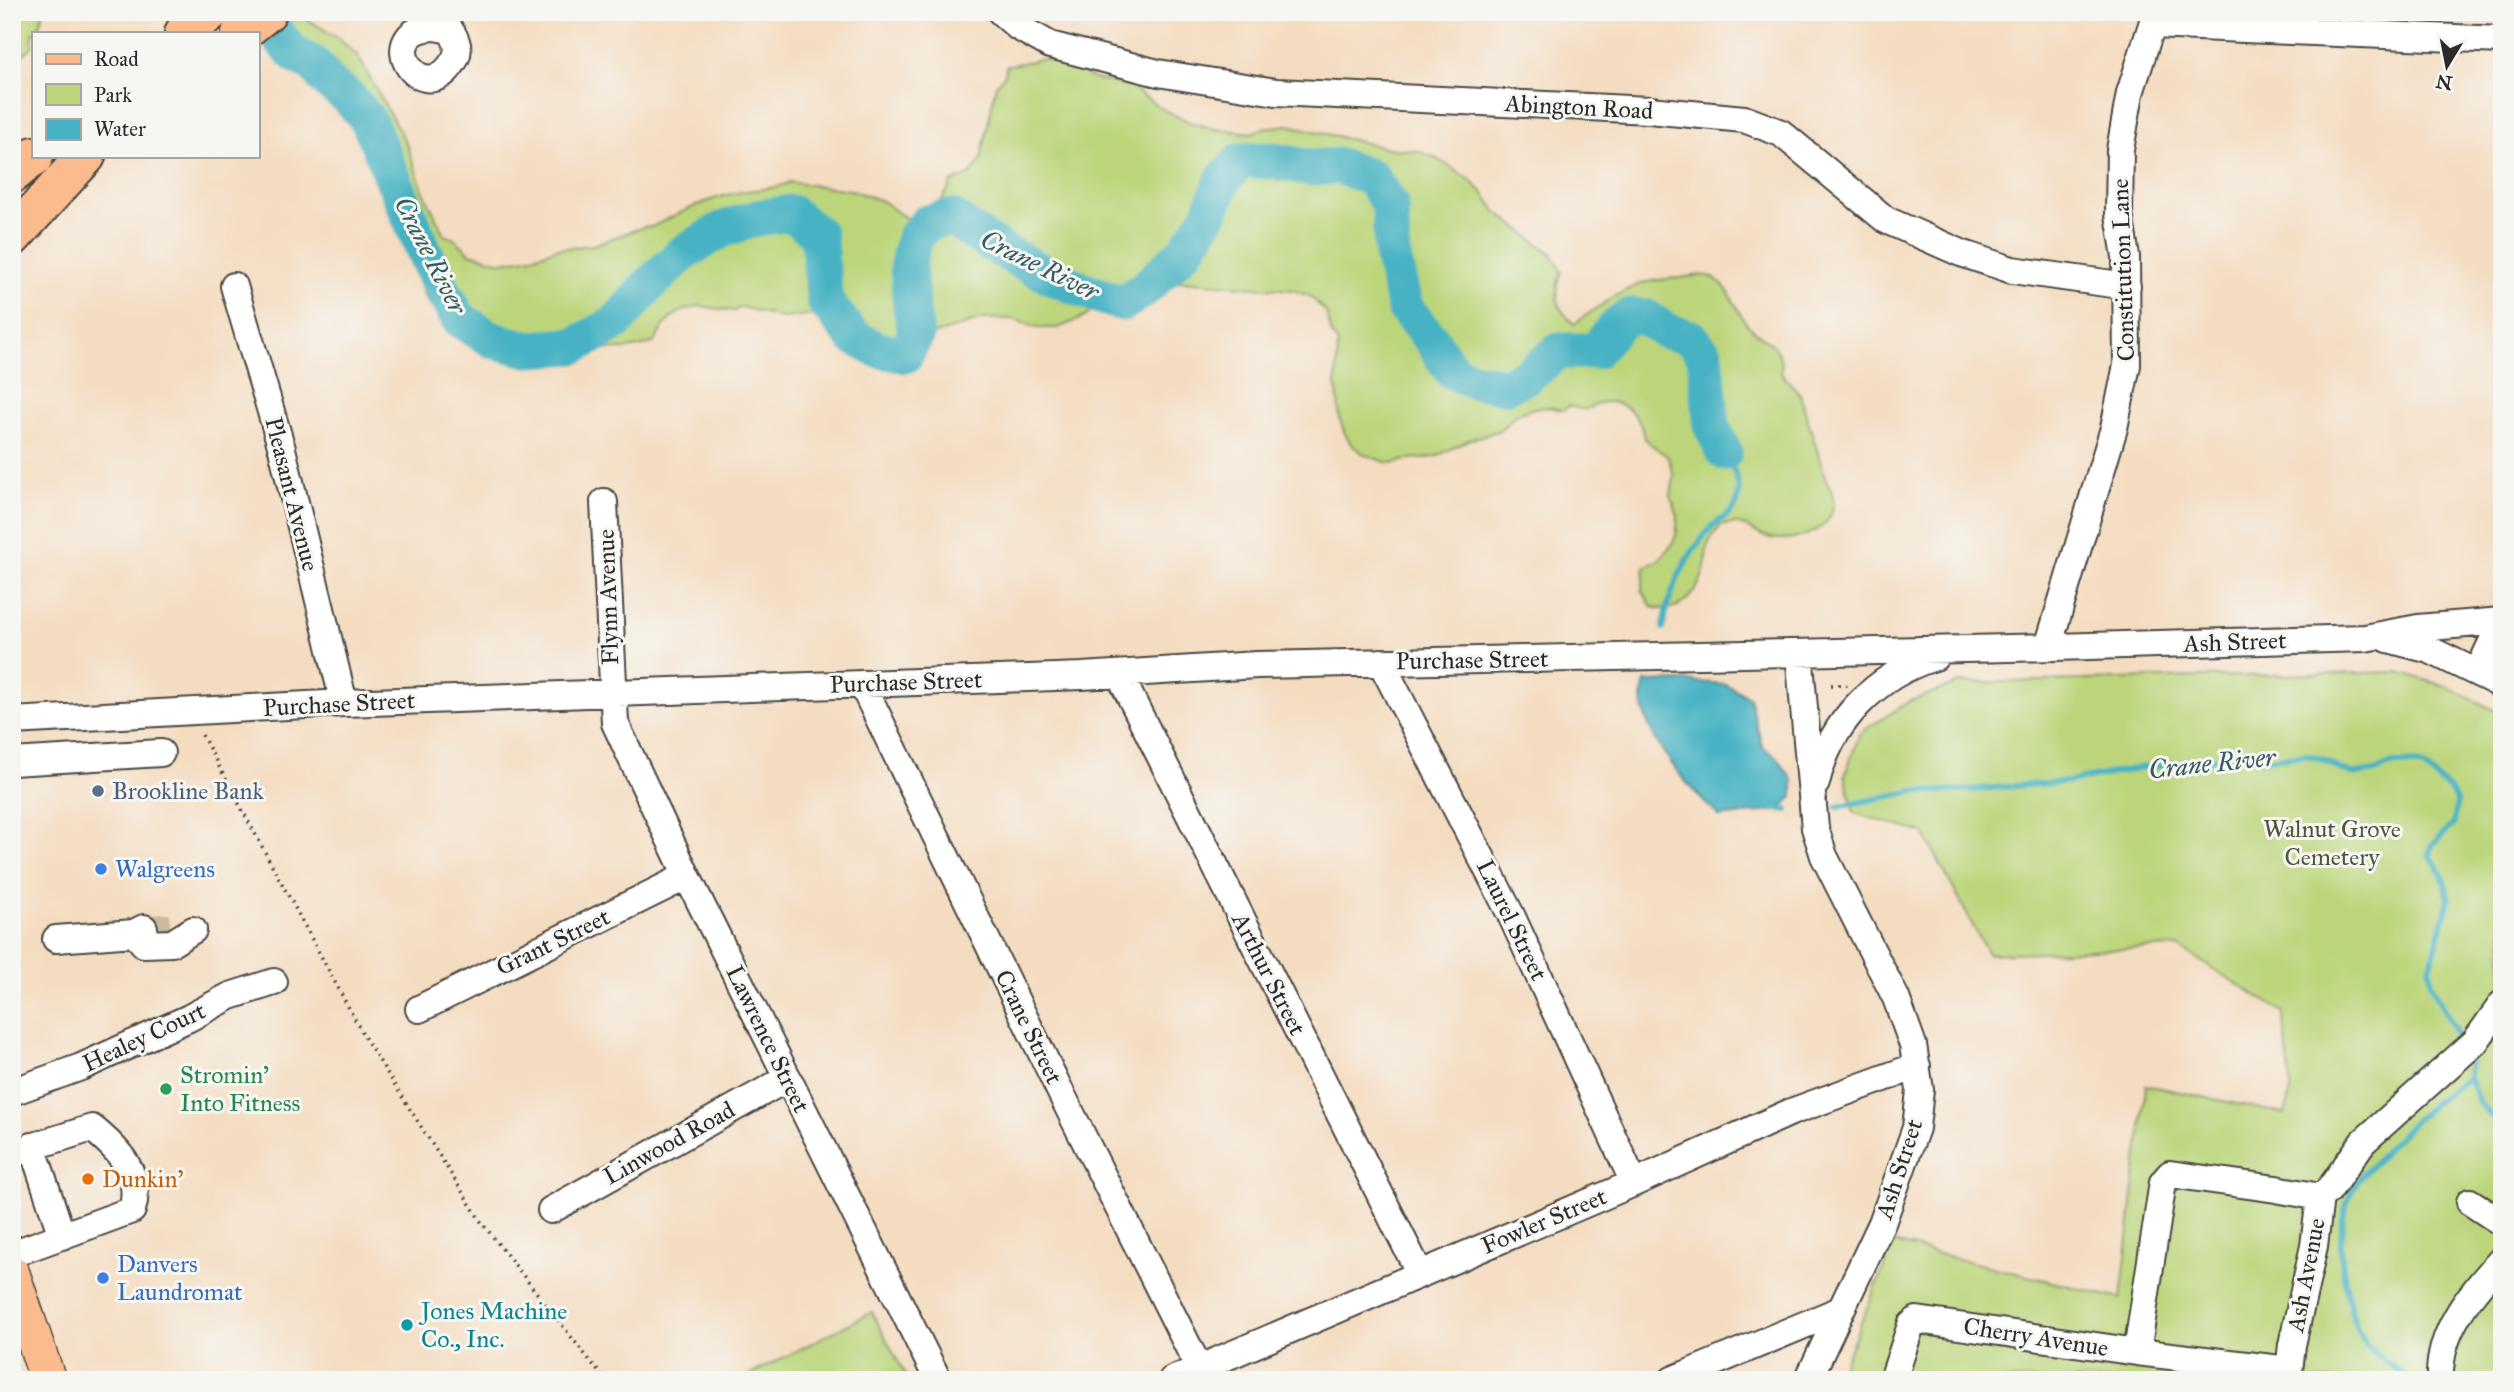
<svg xmlns="http://www.w3.org/2000/svg" width="2514" height="1392" font-family="'IM FELL Great Primer',serif">
	<style>
		.green { fill: #bcd57a; stroke: #748052; stroke-width: 2 }
		.water { fill: #46b2c3; stroke: #386e77; stroke-width: 2 }
		.lines { fill: none; stroke-linecap: round; stroke-linejoin: round }
		.stream { stroke: #46b2c3; stroke-width: 6 }
		.river { stroke: #46b2c3; stroke-width: 37 }
		.minor-tunnel { stroke: #ccb9a2; stroke-width: 26; stroke-dasharray: 26 13; stroke-linecap: butt }
		.minor-casing { stroke: #494641; stroke-width: 30 }
		.major-casing { stroke: #494641; stroke-width: 38 }
		.highway-casing { stroke: #494641; stroke-width: 42 }
		.path { stroke: #494641; stroke-width: 3.5; stroke-dasharray: 2 5; stroke-linecap: butt }
		.minor { stroke: #fff; stroke-width: 26 }
		.major { stroke: #fbbb8c; stroke-width: 35 }
		.highway { stroke: #fbbb8c; stroke-width: 38 }
		.service-dot { fill: #5c6f8a; stroke: #f6f6f2; stroke-width: 2.5 }
		.shop-dot { fill: #3f7fe0; stroke: #f6f6f2; stroke-width: 2.5 }
		.leisure-dot { fill: #2e9e5b; stroke: #f6f6f2; stroke-width: 2.5 }
		.food-dot { fill: #e8710a; stroke: #f6f6f2; stroke-width: 2.5 }
		.culture-dot { fill: #0f9aa8; stroke: #f6f6f2; stroke-width: 2.5 }
		.labels { text-anchor: middle; dominant-baseline: central; stroke-width: 6; stroke-linejoin: round; paint-order: stroke }
		.street-label { font-size: 24px; fill: #2b2b2b; stroke: #f6f6f2 }
		.service-label { font-size: 24px; fill: #4e5e75; stroke: #f6f6f2; text-anchor: start }
		.park-label { font-size: 24px; fill: #4f563f; stroke: #f6f6f2 }
		.shop-label { font-size: 24px; fill: #366cbe; stroke: #f6f6f2; text-anchor: start }
		.leisure-label { font-size: 24px; fill: #27864d; stroke: #f6f6f2; text-anchor: start }
		.food-label { font-size: 24px; fill: #c56008; stroke: #f6f6f2; text-anchor: start }
		.culture-label { font-size: 24px; fill: #0d838f; stroke: #f6f6f2; text-anchor: start }
		.water-label { font-size: 26px; font-style: italic; fill: #345a60; stroke: #f6f6f2 }
	</style>
	<rect width="100%" height="100%" fill="#f6f6f2"/>
	<filter id="ink" filterUnits="userSpaceOnUse"><feTurbulence type="fractalNoise" baseFrequency=".0143" numOctaves="2"/><feDisplacementMap in="SourceGraphic" scale="14" xChannelSelector="R" yChannelSelector="G"/><feConvolveMatrix kernelMatrix="1 2 1 2 8 2 1 2 1" color-interpolation-filters="sRGB"/></filter>
	<filter id="wash" filterUnits="userSpaceOnUse"><feTurbulence type="fractalNoise" baseFrequency=".00686" numOctaves="4" result="noise"/><feDisplacementMap in="SourceGraphic" scale="28" xChannelSelector="R" yChannelSelector="G"/><feGaussianBlur stdDeviation="1.57" result="paint"/><feColorMatrix in="noise" values="0 0 0 0 0 0 0 0 0 0 0 0 0 0 0 0 0 1.4 0 .05"/><feComposite in="paint" operator="in"/></filter>
	<g filter="url(#wash)">
		<rect width="100%" height="100%" fill="#f4dcc0"/>
		<path class="green" d="M12,12H43L38,33H33L32,47L12,64Z
			M256,12H296L339,39L357,55L406,143L423,190L444,235L455,239L470,253L502,262L532,257L555,249L593,245L646,226L652,227C679,213 705,200 735,193C750,189 777,190 789,182L851,190L882,201L907,219H927L940,204L952,182L971,174L981,160L996,85L1005,74L1006,66L1041,59L1062,62L1077,68L1093,79L1127,85L1164,110L1192,123L1215,129L1251,133L1265,128L1289,125L1387,148L1417,151L1436,158L1469,179L1484,194L1497,212L1552,254L1562,272C1553,292 1557,310 1574,324C1596,309 1618,291 1644,283C1657,279 1673,279 1686,277C1697,276 1707,273 1717,280C1731,289 1736,311 1747,324C1764,344 1783,339 1781,373L1800,394L1826,480C1833,491 1836,504 1830,516C1819,537 1782,544 1761,535C1744,527 1742,520 1720,526C1716,532 1711,538 1708,545C1705,550 1707,555 1706,561C1702,589 1683,616 1652,607L1642,590L1645,567L1660,559L1671,546L1676,536L1678,516L1671,497L1674,476L1668,457L1644,439C1642,420 1629,402 1607,402C1599,402 1593,407 1586,409C1581,410 1573,407 1569,406L1563,410L1548,407L1534,408L1517,414L1500,430L1468,440L1437,456L1423,459L1414,458L1394,463L1385,462L1364,454L1352,445L1345,434L1340,420L1336,381L1338,344L1332,335L1326,312L1310,296L1293,290L1181,281L1159,288L1128,307L1100,304L1085,317L1058,328H1037L1013,319H982L909,343L887,342L859,324L829,316L806,315L783,318L741,307L734,311L699,306L682,311L672,317L662,328L655,342C629,352 617,348 592,350C578,352 565,358 551,360C509,364 470,347 441,317C437,312 430,307 427,301C423,294 420,284 418,277C402,235 395,190 374,151C360,127 339,91 316,75C309,70 300,71 292,65C277,52 267,29 256,12Z
			M2399,672L2448,687L2502,714V1380H1837L1894,1243L2121,1299L2146,1085L2285,1114L2291,1087L2283,1012L2178,947L1988,954L1924,833L1854,813L1845,775L1860,733L1910,701L1959,683Z
			M872,1312L908,1380H740Z"/>
		<path class="water" d="M1684,681L1725,684L1749,697L1762,746L1779,759L1793,781V797L1779,810L1720,817C1692,792 1628,722 1645,682Z"/>
		<g class="lines">
			<path class="stream" d="M1663,628C1668,591 1687,552 1714,525C1723,516 1735,515 1738,498C1742,481 1731,466 1724,452
				M1837,807L1914,791H1957L2073,781L2139,768L2241,755L2266,759L2306,755L2325,760L2343,771L2357,774L2375,771L2393,764L2410,763L2423,766L2451,791L2457,802L2454,823L2431,846L2429,855L2442,874L2449,899L2430,968L2431,984L2462,1044
				M1772,808L1787,810
				M2470,1056L2469,1078L2479,1102L2502,1127
				M2406,1380C2395,1363 2374,1358 2364,1341C2352,1322 2349,1302 2345,1281C2339,1250 2338,1210 2357,1182C2362,1174 2371,1167 2378,1159C2407,1126 2433,1102 2469,1078"/>
			<path class="river" d="M260,12L285,44L297,56L314,64L329,83L349,98L368,120L434,274L459,319L493,340L528,349L574,346L615,324L646,288L682,254L721,230L757,218L791,213L818,234L825,302L854,337L876,349L905,355L916,334L911,306L908,264L914,238L927,223L952,217C1002,255 1063,286 1123,303L1144,289L1186,250L1209,215L1224,178L1241,161L1269,160L1312,168L1339,166L1372,178L1390,205L1392,254L1405,308L1431,339L1452,371L1472,380L1505,386L1527,376L1559,351H1595L1619,323L1630,316L1645,317L1666,331L1691,338L1705,355L1712,427L1724,452"/>
		</g>
	</g>
	<g filter="url(#ink)">
		<g class="lines">
			<path class="minor-tunnel" d="M144,928L170,927"/>
			<defs>
				<path id="minor" d="M1001,12L1018,27L1050,45L1158,73L1276,92L1649,110L1744,119L1781,133L1886,220L1961,253L2012,270L2127,286
					M2152,25L2502,40
					M435,27L450,30C457,40 461,50 454,61C421,114 371,30 435,27Z
					M234,286L282,449L344,703
					M604,502L615,723L687,876L938,1380
					M2388,639L2430,650L2502,685
					M2048,647L2114,428L2127,365L2126,257L2119,214L2120,150L2130,93L2156,12
					M1799,653L1815,828L1824,856L1896,998L1913,1045L1920,1090L1916,1128L1882,1223L1808,1380
					M1381,662L1511,915L1634,1183
					M2478,672L2502,621
					M1119,674L1420,1274
					M862,684L1063,1097L1199,1368
					M12,721L344,703L1082,676L1257,665L2055,647L2365,638L2418,628L2502,621
					M12,762L161,753
					M1816,783C1830,722 1876,675 1935,657
					M134,933L144,944L172,943L193,930
					M56,939L134,933L144,928
					M419,1009L687,876
					M12,1092L81,1067L189,1018L230,996L274,982
					M32,1146L62,1236
					M12,1153L92,1128C118,1149 143,1174 132,1210L12,1254
					M2470,1202L2502,1223
					M551,1210L788,1078
					M2137,1352L2163,1182L2170,1174L2276,1189L2320,1197
					M1172,1380L1634,1183L1791,1112L1917,1066
					M1672,1380L1840,1310
					M1893,1380L1911,1325L1917,1320L2137,1352L2289,1370
					M2288,1380L2292,1345L2314,1246L2320,1197L2329,1190L2363,1142L2475,1042L2502,1004
					M2440,1380C2438,1331 2471,1293 2502,1259"/>
				<path id="major" d="M12,1274L48,1380"/>
				<path id="highway" d="M184,33L210,12
					M241,33L267,12
					M12,174L34,156
					M12,237L86,156"/>
			</defs>
			<use href="#minor" class="minor-casing"/>
			<use href="#major" class="major-casing"/>
			<use href="#highway" class="highway-casing"/>
			<path class="path" d="M1831,685H1847
				M202,735L365,1038L482,1223L605,1380"/>
			<use href="#minor" class="minor"/>
			<use href="#major" class="major"/>
			<use href="#highway" class="highway"/>
		</g>
	</g>
	<circle class="service-dot" cx="98" cy="791" r="7"/>
	<g class="shop-dot">
		<circle cx="101" cy="869" r="7"/>
		<circle cx="103" cy="1278" r="7"/>
	</g>
	<circle class="leisure-dot" cx="166" cy="1089" r="7"/>
	<circle class="food-dot" cx="88" cy="1179" r="7"/>
	<circle class="culture-dot" cx="407" cy="1325" r="7"/>
	<g class="labels">
		<g class="street-label">
			<text transform="translate(1579 107) rotate(3)">Abington Road</text>
			<text transform="translate(2123 270) rotate(-92)">Constitution Lane</text>
			<text transform="translate(292 494) rotate(76)">Pleasant Avenue</text>
			<text transform="translate(608 597) rotate(-92)">Flynn Avenue</text>
			<text transform="translate(2235 642) rotate(-2)">Ash Street</text>
			<text transform="translate(1472 660) rotate(-1)">Purchase Street</text>
			<text transform="translate(906 682) rotate(-2)">Purchase Street</text>
			<text transform="translate(339 704) rotate(-3)">Purchase Street</text>
			<text transform="translate(1512 920) rotate(64)">Laurel Street</text>
			<text transform="translate(553 942) rotate(-26)">Grant Street</text>
			<text transform="translate(1269 974) rotate(63)">Arthur Street</text>
			<text transform="translate(1029 1027) rotate(64)">Crane Street</text>
			<text transform="translate(144 1037) rotate(-25)">Healey Court</text>
			<text transform="translate(768 1039) rotate(64)">Lawrence Street</text>
			<text transform="translate(669 1143) rotate(-29)">Linwood Road</text>
			<text transform="translate(1899 1169) rotate(-72)">Ash Street</text>
			<text transform="translate(1544 1221) rotate(-23)">Fowler Street</text>
			<text transform="translate(2306 1275) rotate(-79)">Ash Avenue</text>
			<text transform="translate(2036 1337) rotate(9)">Cherry Avenue</text>
		</g>
		<g class="service-label">
			<text x="112" y="791">Brookline Bank</text>
		</g>
		<g class="park-label">
			<text x="2332" y="829">Walnut Grove<tspan x="2332" dy="28">Cemetery</tspan></text>
		</g>
		<g class="shop-label">
			<text x="115" y="869">Walgreens</text>
			<text x="117" y="1264">Danvers<tspan x="117" dy="28">Laundromat</tspan></text>
		</g>
		<g class="leisure-label">
			<text x="180" y="1075">Stromin'<tspan x="180" dy="28">Into Fitness</tspan></text>
		</g>
		<g class="food-label">
			<text x="102" y="1179">Dunkin'</text>
		</g>
		<g class="culture-label">
			<text x="421" y="1311">Jones Machine<tspan x="421" dy="28">Co., Inc.</tspan></text>
		</g>
		<g class="water-label">
			<text transform="translate(431 255) rotate(63)">Crane River</text>
			<text transform="translate(1040 265) rotate(26)">Crane River</text>
			<text transform="translate(2212 763) rotate(-6)">Crane River</text>
		</g>
	</g>
	<rect width="2514" height="1392" fill="none" stroke="#f6f6f2" stroke-width="42"/>
	<rect x="32" y="32" width="228" height="126" fill="#f6f6f2" stroke="#a5a5a2" stroke-width="2"/>
	<rect x="46" y="54" width="35" height="10" fill="#fbbb8c" stroke="#a5a5a2" stroke-width="2"/>
	<text x="94" y="66" font-size="21" fill="#2b2b2b">Road</text>
	<rect x="46" y="84" width="35" height="21" fill="#bcd57a" stroke="#a5a5a2" stroke-width="2"/>
	<text x="94" y="102" font-size="21" fill="#2b2b2b">Park</text>
	<rect x="46" y="119" width="35" height="21" fill="#46b2c3" stroke="#a5a5a2" stroke-width="2"/>
	<text x="94" y="136" font-size="21" fill="#2b2b2b">Water</text>
	<g transform="translate(2447 66) rotate(190)" stroke="#f6f6f2" stroke-width="5" paint-order="stroke">
	<path d="M0-5L12 26L0 18L-12 26Z" fill="#2b2b2b"/>
	<text y="-10" font-size="19" font-weight="bold" text-anchor="middle" fill="#2b2b2b">N</text>
	</g>
</svg>
